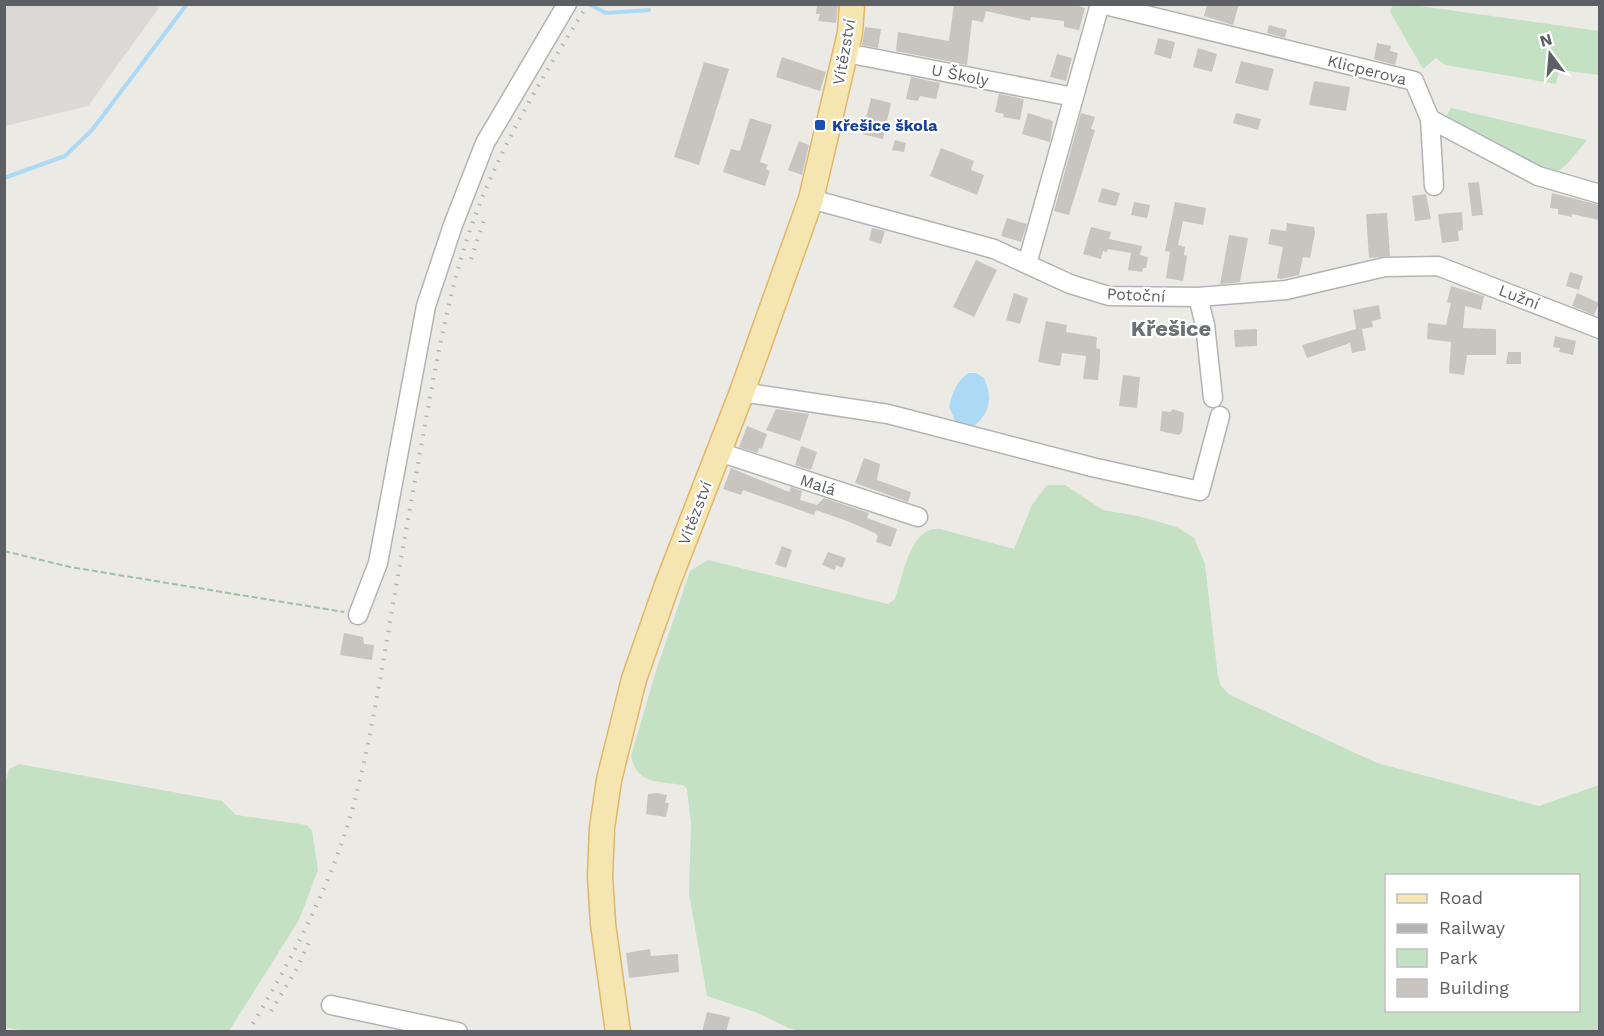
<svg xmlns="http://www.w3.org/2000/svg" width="1604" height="1036" font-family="'Work Sans',sans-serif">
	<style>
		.industrial { fill: #dbd9d6 }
		.green { fill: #c5e1c3; fill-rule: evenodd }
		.water { fill: #acdaf5 }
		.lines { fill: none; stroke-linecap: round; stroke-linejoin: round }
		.stream { stroke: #acdaf5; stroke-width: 4 }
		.building { fill: #c8c5c0 }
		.minor-casing { stroke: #b1b4b7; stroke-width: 21 }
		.major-casing { stroke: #e0b669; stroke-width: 27 }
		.path { stroke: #9dc1a5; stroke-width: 2; stroke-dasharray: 6 3; stroke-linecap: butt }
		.minor { stroke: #fff; stroke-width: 18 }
		.major { stroke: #f5e5b0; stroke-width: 24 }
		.rail { stroke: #b2b3b3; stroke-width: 4; stroke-dasharray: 1.5 8; stroke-linecap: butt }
		.transit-dot { fill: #1a4fb4; stroke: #fff; stroke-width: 2 }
		.labels { text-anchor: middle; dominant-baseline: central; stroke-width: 4.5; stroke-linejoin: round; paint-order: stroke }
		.street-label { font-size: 16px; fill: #5c5f63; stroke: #fff }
		.transit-label { font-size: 16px; font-weight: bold; fill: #164399; stroke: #fff; text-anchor: start }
		.district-label { font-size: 22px; font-weight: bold; fill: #6d7174; stroke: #fff }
	</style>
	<rect width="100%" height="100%" fill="#eceae4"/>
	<path class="industrial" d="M4,5L5,4L161,5L88,106L5,126Z"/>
	<path class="green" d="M1393,5H1413L1599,31V75L1559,70L1556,84L1445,65L1436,58L1423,69L1390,12Z
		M1451,108L1587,140L1569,162L1555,174L1445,118Z
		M1047,485H1065L1103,510L1138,516L1177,527L1194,538L1205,564L1218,677L1221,686L1230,695L1377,763L1539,806L1599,785V1031L804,1032L788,1028L758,1013L707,996L689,893L691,824L687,789L683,785C659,781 637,785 631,756L655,674L690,571L708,560L888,604L895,599C903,577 910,526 940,529L1014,549L1032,505ZM1386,876H1578V1010H1386Z
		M19,764L222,801L236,815L307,825L312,830L318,870L299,920L229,1031L28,1032L5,1027V785L9,769Z"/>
	<path class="water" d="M968,373H976L984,378C993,398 990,413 973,427H958L949,407C952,394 956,382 968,373Z"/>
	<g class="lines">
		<path class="stream" d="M589,4L606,13L649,10
			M4,178L65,156L92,130L187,4"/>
	</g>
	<path class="building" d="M817,4H838L836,23L818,21L820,14H816Z
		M954,4H1072L1085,8L1079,30L1064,27V21L1031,17L1030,21L986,11L983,22L972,20L967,65L896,51L898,32L949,41Z
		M1207,4H1239L1233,25L1204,16Z
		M1269,25L1287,30L1285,38L1267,33Z
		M865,27L881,29L878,48L862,45Z
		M1158,38L1175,42L1171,59L1154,54Z
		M1377,43L1391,46L1390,51L1398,53L1395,65L1374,59Z
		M1198,48L1217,54L1212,72L1193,67Z
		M1057,54L1072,58L1066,81L1050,77Z
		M782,57L826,72L820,91L776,77Z
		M1241,61L1274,69L1268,91L1235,83Z
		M704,62L729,69L699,165L674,157Z
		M911,77L940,83L936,99L920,96L918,101L906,99Z
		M1314,81L1350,87L1346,111L1309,105Z
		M999,94L1024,99L1020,120L1003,117L1004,114L995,112Z
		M871,98L891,103L883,139L862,134Z
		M1028,113L1053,121L1050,142L1022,134Z
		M1081,113L1095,117L1091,129L1095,130L1069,215L1054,211Z
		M1236,113L1261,119L1258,130L1233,123Z
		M750,118L772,125L760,162L768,165L766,169L770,171L765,186L723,172L731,149L740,151Z
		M895,140L906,143L904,152L892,150Z
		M799,141L809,145L802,175L788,170Z
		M941,148L974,161L971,170L984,175L977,195L930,176Z
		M1479,182L1483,215L1472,216L1468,183Z
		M1102,188L1120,193L1116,206L1098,202Z
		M1552,193L1599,205V220L1572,214V217L1558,214V209L1550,208Z
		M1426,194L1431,219L1415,221L1412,196Z
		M1134,202L1150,205L1147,218L1131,215Z
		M1175,202L1206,208L1203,225L1183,221L1178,245L1185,247L1184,255L1187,256L1183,281L1166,278L1170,252L1165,251Z
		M1462,212L1463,230L1458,231L1459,241L1442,243L1438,214Z
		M1387,213L1390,256L1369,258L1366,214Z
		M1007,218L1027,224L1021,242L1001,236Z
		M1287,223L1314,227L1315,233L1310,258L1303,257L1299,275L1281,279L1277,278L1283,247L1268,244L1271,229L1286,231Z
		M1091,227L1111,232L1109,239L1142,246L1140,255L1148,257L1146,268H1143L1142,272L1128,270L1131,253L1108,249L1107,252L1103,251L1101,259L1083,254Z
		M872,228L885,231L881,244L869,240Z
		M1229,235L1248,238L1240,282L1220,284Z
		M976,260L997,270L974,317L953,307Z
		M1570,272L1583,276L1579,290L1566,286Z
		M1451,286L1484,296L1481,310L1465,306L1463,328L1496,329V355H1467L1464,375L1449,373L1451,342L1427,339L1428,323L1446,325L1451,303L1447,302Z
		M1014,293L1028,298L1020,324L1006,320Z
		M1577,293L1599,303L1594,315L1572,306Z
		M1379,305L1381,319L1372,321L1373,327L1362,329L1366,350L1352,353L1350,343L1307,358L1302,345L1356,329L1353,310Z
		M1046,321L1067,325L1066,332L1097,337L1096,348L1100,349V361L1098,380L1083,379L1086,356L1062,353L1060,366L1038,362Z
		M1257,329V346L1235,347L1234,330Z
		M1555,336L1576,341L1573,355L1559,352L1560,348L1553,347Z
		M1508,352H1521V364H1506Z
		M1123,375L1140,377L1137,408L1119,406Z
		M776,409L809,414L800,441L766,430Z
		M1173,409L1184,413L1182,432L1179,435L1160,431L1162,411L1170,412Z
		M747,426L767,434L762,449L759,448L757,453L739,447Z
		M801,446L817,452L811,470L795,465Z
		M864,458L880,464L877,480L911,492L908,502L855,483Z
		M731,468L789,492L791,487L802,491L800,500L817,505L824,498L869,513L867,518L897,529L891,547L876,542L878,536L875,533L847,521L816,510L814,515L743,490L741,495L723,489Z
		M782,546L792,550L786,568L775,564Z
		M828,552L846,558L842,568L836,565L835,570L822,565Z
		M344,633L363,637L364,644L374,645L372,660L340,655Z
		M657,793L667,795L665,803H669L666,817L646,814L648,794Z
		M650,949L651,956L678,954L679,972L629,978L626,953Z
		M707,1012L730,1017L726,1032H702Z"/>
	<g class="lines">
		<defs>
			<path id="minor" d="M1101,4L1414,81L1430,119L1538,176L1600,194
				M846,53L1074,97
				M1430,119L1434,186
				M811,199L994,249L1070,284L1109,296L1198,297L1286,290L1385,267L1438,266L1600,329
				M1027,264L1100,4
				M1198,297L1205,325L1213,398
				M742,392L888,414L1092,467L1200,491L1220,416
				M719,452L918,517
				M358,615L378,563L426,306L453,225L485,143L567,4
				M331,1005L458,1032"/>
			<path id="major" d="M618,1032L603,924L600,876L602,828L609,780L634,679L667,585L742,392L811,199L850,33L852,4"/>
		</defs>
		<use href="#minor" class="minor-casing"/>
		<use href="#major" class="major-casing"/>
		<path class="path" d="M4,551L70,567L344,612"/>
		<use href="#minor" class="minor"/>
		<use href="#major" class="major"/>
		<path class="rail" d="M471,259L484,220
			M271,1011L296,970L310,940
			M248,1032C290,962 328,892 351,814C365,765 374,714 383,663C395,591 408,519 421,447C434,375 446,302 469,233C497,151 542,77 588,4"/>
	</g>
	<rect class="transit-dot" x="814" y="119" width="12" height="12" rx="3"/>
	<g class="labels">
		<g class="street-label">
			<text transform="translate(844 52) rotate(-80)">Vítězství</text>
			<text transform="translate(1367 70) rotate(14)">Klicperova</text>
			<text transform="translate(960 75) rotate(11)">U Školy</text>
			<text transform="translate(1136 295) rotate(3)">Potoční</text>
			<text transform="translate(1519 297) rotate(21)">Lužní</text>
			<text transform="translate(818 485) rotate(18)">Malá</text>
			<text transform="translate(695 513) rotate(-69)">Vítězství</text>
		</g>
		<g class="transit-label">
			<text x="832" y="125">Křešice škola</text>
		</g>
		<g class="district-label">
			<text x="1171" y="328">Křešice</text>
		</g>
	</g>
	<rect width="1604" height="1036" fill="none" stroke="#5c5f63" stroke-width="12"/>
	<rect x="1385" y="874" width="195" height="138" fill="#ffffff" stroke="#bebfc1" stroke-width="1.5"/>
	<rect x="1397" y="894" width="30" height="9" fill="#f5e5b0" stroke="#bebfc1" stroke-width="1.5"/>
	<text x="1439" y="904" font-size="18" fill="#5c5f63">Road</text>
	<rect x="1397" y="924" width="30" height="9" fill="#b2b3b3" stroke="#bebfc1" stroke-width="1.5"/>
	<text x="1439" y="934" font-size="18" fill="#5c5f63">Railway</text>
	<rect x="1397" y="949" width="30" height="18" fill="#c5e1c3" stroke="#bebfc1" stroke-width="1.5"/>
	<text x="1439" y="964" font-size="18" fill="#5c5f63">Park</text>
	<rect x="1397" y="979" width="30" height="18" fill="#c8c5c0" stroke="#bebfc1" stroke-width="1.5"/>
	<text x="1439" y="994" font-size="18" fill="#5c5f63">Building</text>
	<g transform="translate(1550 54) rotate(344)" stroke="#ffffff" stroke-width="4.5" paint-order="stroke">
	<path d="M0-4.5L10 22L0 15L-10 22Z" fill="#5c5f63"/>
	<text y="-9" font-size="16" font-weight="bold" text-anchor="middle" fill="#5c5f63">N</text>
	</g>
</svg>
